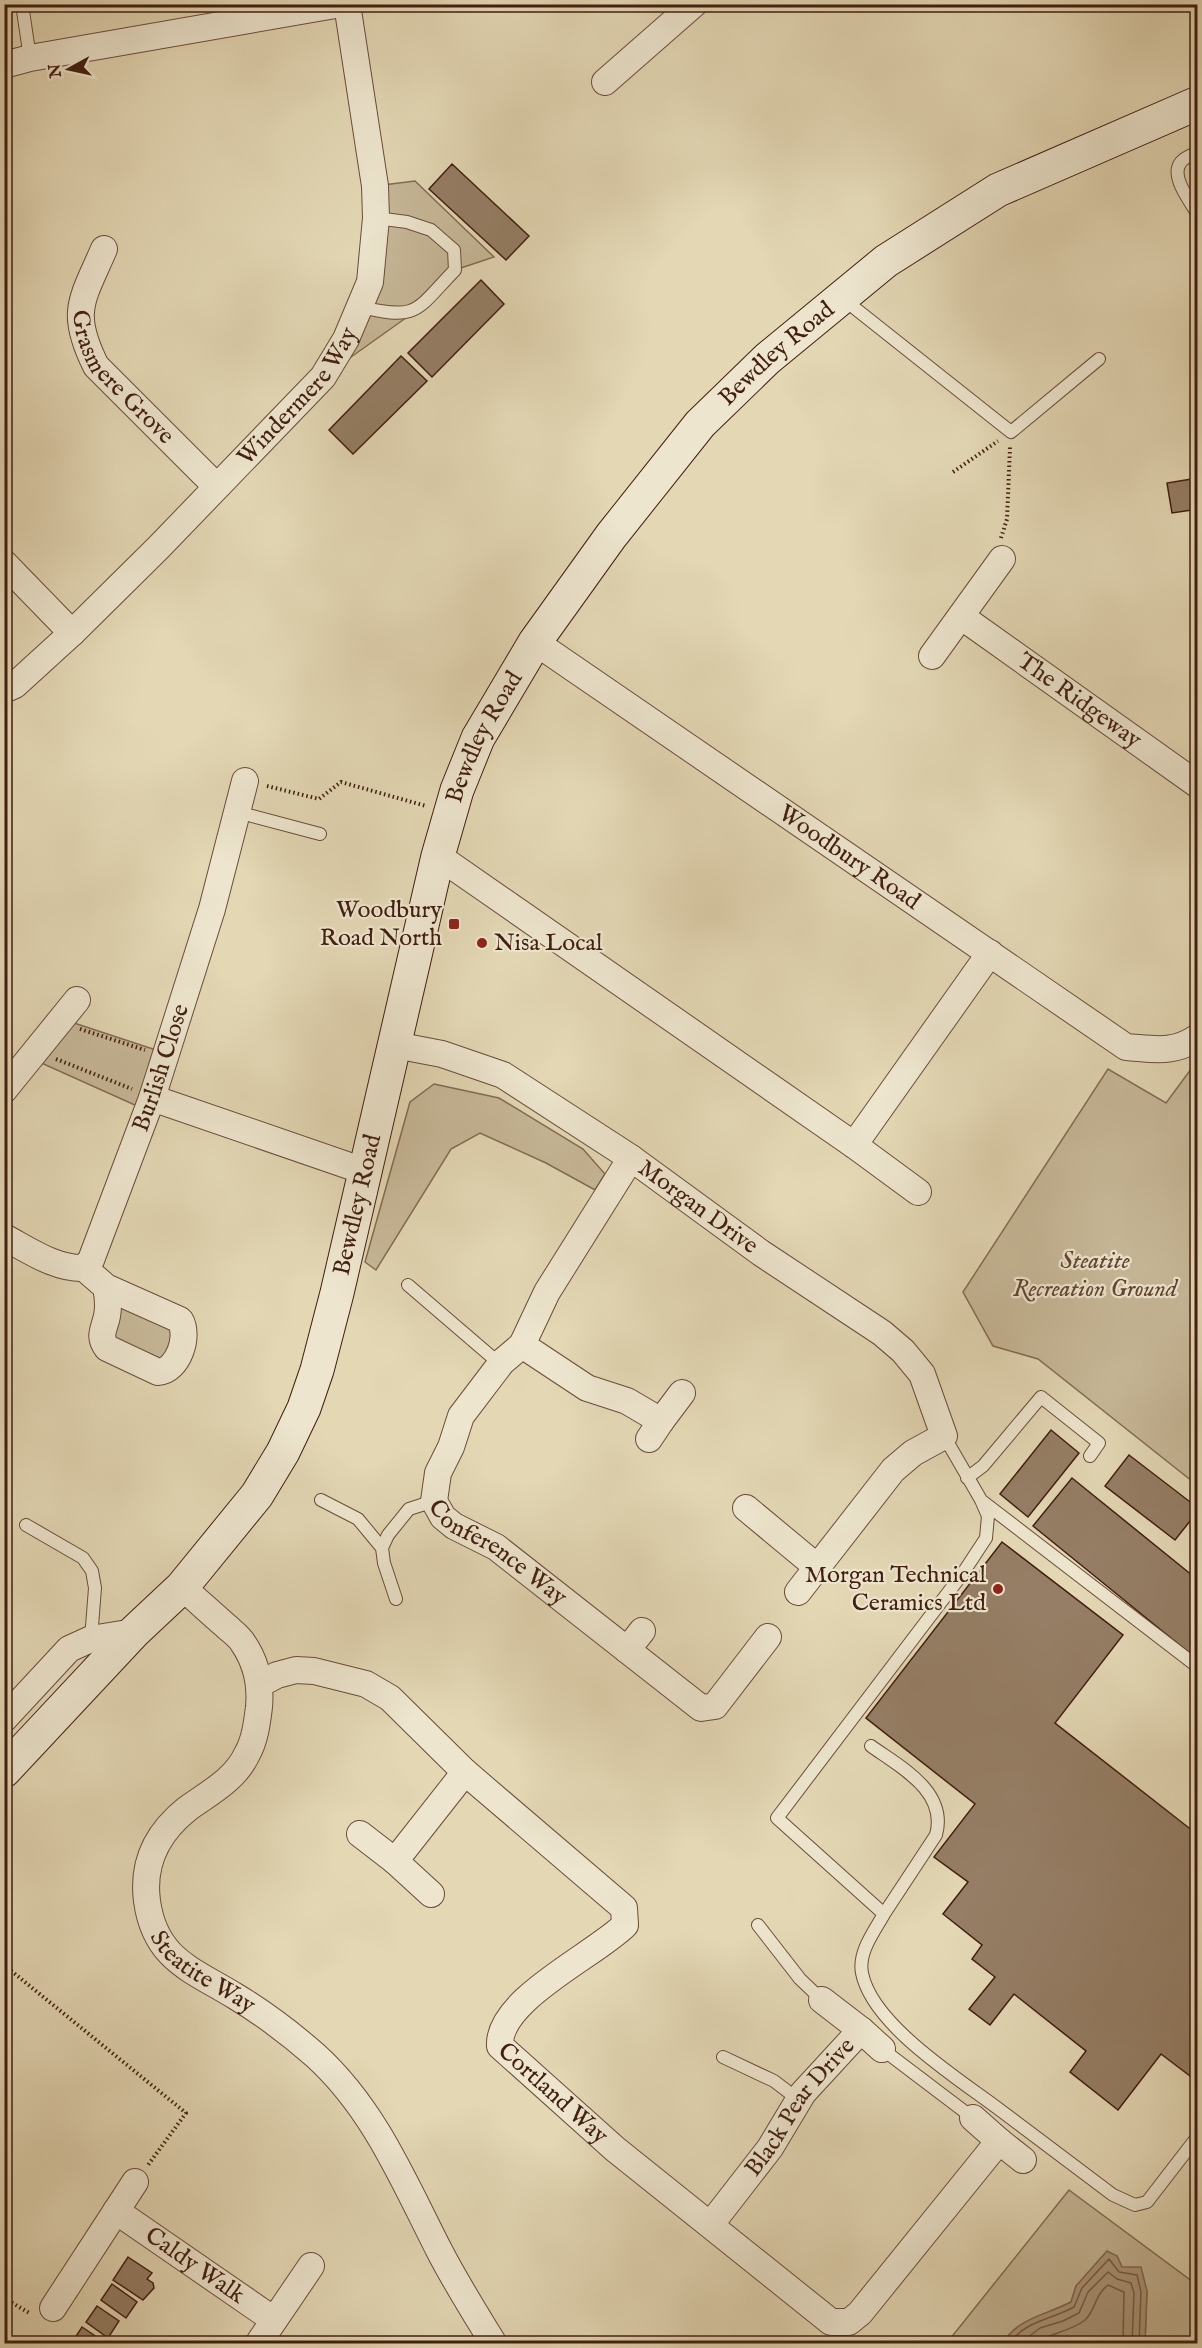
<svg xmlns="http://www.w3.org/2000/svg" width="1202" height="2348" font-family="'IM FELL English',serif">
	<style>
		.green { fill: #c7b898; stroke: #846b54; stroke-width: 1.5 }
		.water { fill: #ac987c; stroke: #816751; stroke-width: 1.5 }
		.lines { fill: none; stroke-linecap: round; stroke-linejoin: round }
		.shore { stroke: #765b46; stroke-width: 1.5 }
		.building { fill: #957e65; stroke: #411e10; stroke-width: 1.5 }
		.lane-casing { stroke: #6a4c39; stroke-width: 14 }
		.street-casing { stroke: #6a4c39; stroke-width: 28 }
		.secondary-casing { stroke: #411e10; stroke-width: 35 }
		.path { stroke: #411e10; stroke-width: 4; stroke-dasharray: 1.5 3; stroke-linecap: butt }
		.lane { stroke: #ede5ce; stroke-width: 12 }
		.street { stroke: #ede5ce; stroke-width: 26 }
		.secondary { stroke: #ede5ce; stroke-width: 33 }
		.poi-dot { fill: #8f2418; stroke: #ede5ce; stroke-width: 2 }
		.labels { text-anchor: middle; dominant-baseline: central; stroke-width: 4.5; stroke-linejoin: round; paint-order: stroke }
		.street-label { font-size: 24px; fill: #411e10; stroke: #ede5ce }
		.poi-label { font-size: 24px; fill: #411e10; stroke: #ede5ce; text-anchor: end }
		.park-label { font-size: 24px; font-style: italic; fill: #624432; stroke: #ede5ce }
	</style>
	<rect width="100%" height="100%" fill="#e3d7b4"/>
	<filter id="stains"><feTurbulence type="fractalNoise" baseFrequency=".00333" numOctaves="4"/><feColorMatrix values="0 0 0 0 .2 0 0 0 0 .09 0 0 0 0 .02 0 0 0 .5 -.17"/></filter>
	<radialGradient id="worn" r=".72"><stop offset=".6" stop-color="#630" stop-opacity="0"/><stop offset="1" stop-color="#630" stop-opacity=".3"/></radialGradient>
	<path class="green" d="M415,181L494,257L455,270L417,310L323,377L346,339L375,186Z
		M71,1022L156,1050L137,1106L39,1062Z
		M1197,1061H1198L1197,1485L1038,1359L993,1346L963,1292L1108,1069L1166,1103Z
		M434,1084L499,1098L583,1149L605,1174L595,1190L546,1163L480,1133L451,1149L376,1270L365,1262L410,1102Z
		M109,1302L180,1320L172,1366L107,1348Z
		M1069,2190L1197,2285V2343H1145L1147,2291L1122,2267L1117,2256L1076,2286L1071,2302C1046,2315 1018,2318 1003,2343L946,2344Z"/>
	<path class="water" d="M1107,2251L1117,2256L1122,2267H1141L1147,2291L1145,2343H1003C1018,2318 1046,2315 1071,2302L1076,2286Z"/>
	<g class="lines">
		<path class="shore" d="M1010,2344C1023,2321 1053,2319 1074,2307L1082,2288L1109,2259L1119,2272L1137,2275L1141,2292L1139,2344
			M1019,2344L1040,2328L1063,2321L1079,2313L1088,2292L1108,2272L1117,2279L1131,2283L1134,2293L1132,2344
			M1034,2344C1049,2333 1070,2332 1085,2320C1096,2310 1094,2296 1108,2285L1124,2292L1123,2344"/>
	</g>
	<path class="building" d="M452,164L529,236L506,260L429,189Z
		M481,280L504,304L432,377L408,353Z
		M401,356L427,381L353,454L329,430Z
		M1198,478V509L1172,513L1167,483Z
		M1051,1430L1079,1453L1028,1517L1000,1494Z
		M1129,1455L1198,1508V1511L1175,1540L1105,1486Z
		M1072,1478L1198,1580V1660L1033,1526Z
		M1002,1542L1123,1635L1055,1723L1198,1835V2082L1161,2054L1118,2110L1070,2072L1086,2051L1014,1994L990,2025L969,2009L995,1977L972,1959L982,1945L943,1914L968,1882L934,1857L975,1804L866,1718Z
		M128,2257L152,2273L147,2279L153,2283L154,2288L143,2300L113,2280Z
		M112,2284L137,2302L126,2318L101,2300Z
		M97,2306L119,2321L108,2338L86,2322Z
		M82,2327L104,2342V2344H71Z"/>
	<g class="lines">
		<defs>
			<path id="lane" d="M22,4L30,58
				M1198,152C1192,155 1185,157 1181,162C1169,176 1191,202 1198,215
				M842,298L1011,432L1099,359
				M361,307C419,321 416,310 455,270L454,250L431,230L407,222L376,218
				M237,812L320,834
				M408,1285L500,1364
				M944,1436L981,1500L988,1516L986,1538L963,1573L777,1818L884,1914C874,1932 858,1952 862,1973C872,2025 959,2079 1000,2110C1037,2138 1075,2166 1113,2195L1135,2205L1147,2202L1198,2136
				M967,1478L983,1466L1041,1397L1099,1443L1090,1456
				M321,1500L358,1519L382,1548
				M982,1501L1198,1667
				M26,1525L83,1558L92,1571L95,1588L91,1639
				M396,1599L384,1563L382,1548L388,1535L409,1509L434,1501
				M871,1746C900,1767 948,1791 936,1835L884,1914
				M758,1925L800,1979L822,2000
				M882,2049L973,2118
				M723,2057L774,2081L799,2100"/>
			<g id="street">
				<path d="M4,65L30,58L341,4"/>
				<path d="M605,82L694,4"/>
				<path id="s1" d="M104,249C82,300 69,312 96,366L216,486"/>
				<path d="M4,563L72,633"/>
				<path id="s2" d="M962,617L1198,785"/>
				<path id="s3" d="M535,642L1126,1047C1155,1049 1173,1054 1198,1037"/>
				<path d="M932,656L1002,559"/>
				<path id="s4" d="M4,690L15,685L72,633L159,547L323,377L346,339L370,282L376,218L375,186L347,4"/>
				<path d="M438,856L854,1145L918,1192"/>
				<path id="s5" d="M395,1045L442,1054L503,1075L631,1158L761,1253L882,1333L903,1351L922,1374L944,1436L913,1453L893,1470L798,1592"/>
				<path d="M4,1090L77,1000"/>
				<path d="M152,1098L364,1171"/>
				<path d="M854,1145L990,953"/>
				<path id="s6" d="M631,1158L547,1292L522,1345L502,1362L461,1416L451,1447L438,1473L434,1501L443,1517L454,1526L496,1547L701,1708L715,1706L768,1637"/>
				<path id="s7" d="M4,1237C29,1250 55,1269 84,1268L91,1260L152,1098L212,909L245,781"/>
				<path d="M84,1268L106,1287L180,1320C190,1336 178,1371 158,1372L107,1348C98,1336 104,1330 107,1316C109,1306 108,1297 106,1287"/>
				<path d="M522,1345L587,1388L627,1401L661,1421L649,1439"/>
				<path d="M661,1421L682,1393"/>
				<path d="M746,1508L817,1567"/>
				<path id="s8" d="M182,1587C197,1600 211,1613 226,1626C231,1631 239,1636 243,1643C256,1662 261,1685 259,1707C257,1723 255,1740 247,1754C235,1780 209,1793 187,1809C157,1833 142,1863 147,1901C155,1959 191,1969 235,1996C263,2013 291,2034 316,2056C375,2110 404,2182 440,2252C456,2283 475,2313 494,2344"/>
				<path d="M627,1650L642,1631"/>
				<path id="s9" d="M260,1684L277,1675L296,1670L314,1671L366,1684L390,1698L465,1772L624,1908L625,1925C595,1955 497,2000 500,2046L615,2149L831,2322H849L860,2313L999,2141L973,2118"/>
				<path d="M4,1719L69,1649L91,1639L134,1632"/>
				<path d="M360,1834L395,1861L431,1894"/>
				<path d="M395,1861L465,1772"/>
				<path d="M861,2030L882,2049"/>
				<path d="M999,2141L1023,2160"/>
				<path id="s10" d="M116,2211L274,2320"/>
				<path id="s11" d="M711,2224L770,2148L803,2093L861,2030L822,2000"/>
				<path d="M53,2308L135,2182"/>
				<path d="M258,2344L311,2266"/>
			</g>
			<g id="secondary">
				<path id="s12" d="M4,1771L134,1632L182,1587L257,1495L283,1452L304,1408L317,1370L337,1293L438,856L457,790L478,738L535,642L611,536L700,424L767,359L886,261L998,190L1198,103"/>
			</g>
		</defs>
		<use href="#lane" class="lane-casing"/>
		<use href="#street" class="street-casing"/>
		<use href="#secondary" class="secondary-casing"/>
		<path class="path" d="M953,472L998,441
			M1001,538L1007,519L1010,447
			M267,786L319,799L341,782L426,806
			M80,1029L145,1050
			M56,1059L132,1089
			M4,1965L186,2113L148,2165
			M4,2298L31,2314"/>
		<use href="#lane" class="lane"/>
		<use href="#street" class="street"/>
		<use href="#secondary" class="secondary"/>
	</g>
	<g class="poi-dot">
		<rect x="448" y="918" width="12" height="12" rx="3"/>
		<circle cx="482" cy="943" r="6"/>
		<circle cx="998" cy="1589" r="6"/>
	</g>
	<g class="labels">
		<g class="street-label">
			<text stroke="none"><textPath href="#s12" startOffset="1656">Bewdley Road</textPath></text>
			<text stroke="none"><textPath href="#s1" startOffset="147">Grasmere Grove</textPath></text>
			<text stroke="none"><textPath href="#s4" startOffset="417">Windermere Way</textPath></text>
			<text stroke="none"><textPath href="#s2" startOffset="144">The Ridgeway</textPath></text>
			<text stroke="none"><textPath href="#s12" startOffset="1170">Bewdley Road</textPath></text>
			<text stroke="none"><textPath href="#s3" startOffset="381">Woodbury Road</textPath></text>
			<text stroke="none"><textPath href="#s7" startOffset="302">Burlish Close</textPath></text>
			<text stroke="none"><textPath href="#s12" startOffset="684">Bewdley Road</textPath></text>
			<text stroke="none"><textPath href="#s5" startOffset="348">Morgan Drive</textPath></text>
			<text stroke="none"><textPath href="#s6" startOffset="484">Conference Way</textPath></text>
			<text stroke="none"><textPath href="#s8" startOffset="482">Steatite Way</textPath></text>
			<text stroke="none"><textPath href="#s9" startOffset="720">Cortland Way</textPath></text>
			<text stroke="none"><textPath href="#s11" startOffset="147">Black Pear Drive</textPath></text>
			<text stroke="none"><textPath href="#s10" startOffset="96">Caldy Walk</textPath></text>
		</g>
		<g class="poi-label">
			<text x="442" y="910">Woodbury<tspan x="442" dy="28">Road North</tspan></text>
			<text x="494" y="943" text-anchor="start">Nisa Local</text>
			<text x="986" y="1575">Morgan Technical<tspan x="986" dy="28">Ceramics Ltd</tspan></text>
		</g>
		<g class="park-label">
			<text x="1095" y="1261">Steatite<tspan x="1095" dy="28">Recreation Ground</tspan></text>
		</g>
	</g>
	<rect width="1202" height="2348" fill="none" stroke="#e3d7b4" stroke-width="24"/>
	<rect x="6" y="6" width="1190" height="2336" fill="none" stroke="#411e10" stroke-width="3"/>
	<rect x="12" y="12" width="1178" height="2324" fill="none" stroke="#411e10" stroke-width="1.5"/>
	<g transform="translate(69 69) rotate(262)" stroke="#ede5ce" stroke-width="4.5" paint-order="stroke">
	<path d="M0-4.5L10 22L0 15L-10 22Z" fill="#411e10"/>
	<text y="-9" font-size="16" font-weight="bold" text-anchor="middle" fill="#411e10">N</text>
	</g>
	<rect width="100%" height="100%" filter="url(#stains)"/>
	<rect width="100%" height="100%" fill="url(#worn)"/>
</svg>
